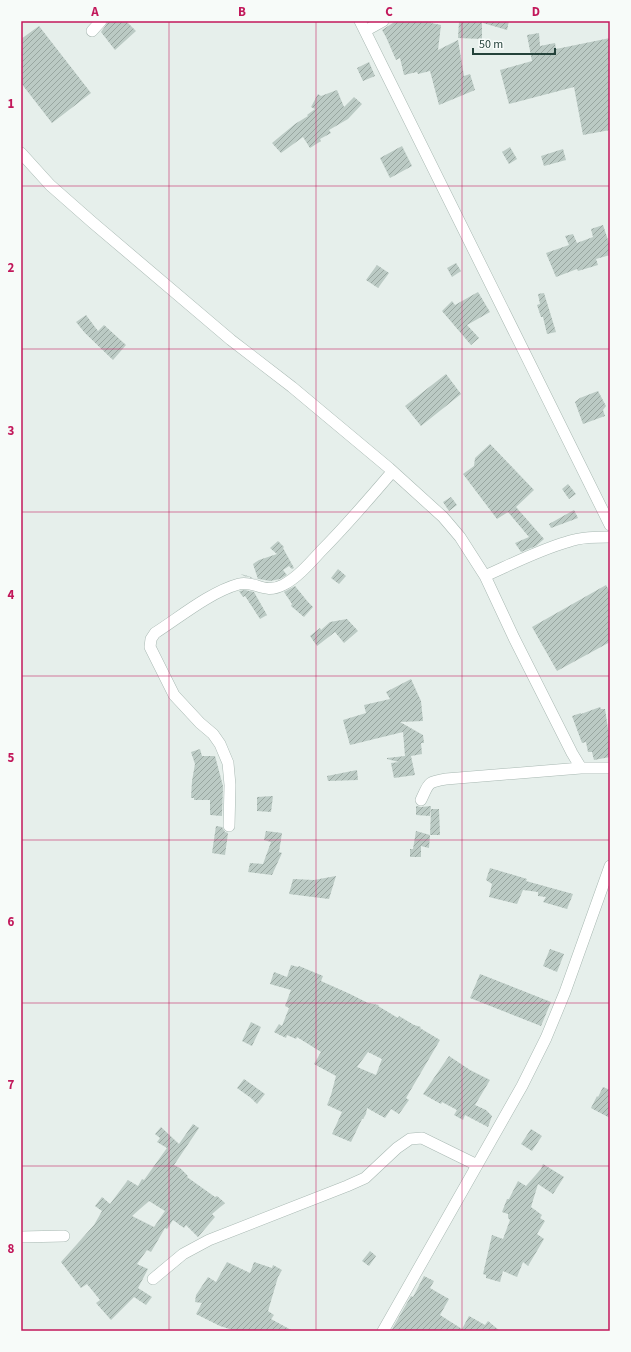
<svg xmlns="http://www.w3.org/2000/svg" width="631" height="1352" font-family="'Source Sans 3',sans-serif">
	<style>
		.building { fill: url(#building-hatch); fill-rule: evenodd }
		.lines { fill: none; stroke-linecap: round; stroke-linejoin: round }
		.minor-casing { stroke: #a8b8b2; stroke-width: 12 }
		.minor { stroke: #fff; stroke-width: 11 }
		.grid { fill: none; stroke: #c2185b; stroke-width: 1; stroke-opacity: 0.55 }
		.neatline { fill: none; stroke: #c2185b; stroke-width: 1.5 }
		.grid-label { font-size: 13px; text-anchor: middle; font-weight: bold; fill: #c2185b }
	</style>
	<defs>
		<pattern id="building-hatch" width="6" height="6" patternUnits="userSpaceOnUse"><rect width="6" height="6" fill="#bbcac4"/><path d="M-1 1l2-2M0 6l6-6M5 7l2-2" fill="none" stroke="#98a6a0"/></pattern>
	</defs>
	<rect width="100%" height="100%" fill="#e6efeb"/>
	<path class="building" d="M108,21H126L136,31L115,50L101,32L106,25Z
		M396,21H431V23L441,25L438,50L458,40L464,76L470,74L475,90L439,105L430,71L418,74L417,72L404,75L400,58L396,60L386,37L382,30Z
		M459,21H482V39L458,38Z
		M483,21H509L507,30L483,23Z
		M39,26L91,93L52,123L21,83V39Z
		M539,33L540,46L555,43L556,49L610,38V60L608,61L610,72V130L583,135L574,87L509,104L500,70L532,61L527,35Z
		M369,62L375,76L363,81L357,68Z
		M337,90L344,107L354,97L362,104L348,119L329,130L331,133L320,139L321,141L310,148L303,137L281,153L272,143L295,124L308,116L307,115L315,109L311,107L318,94L321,96Z
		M402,146L412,166L390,178L380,158Z
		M510,147L517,159L509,164L502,152Z
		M563,149L566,160L544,166L541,156Z
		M603,225L610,246V255L596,259L598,265L578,271L577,269L556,277L546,253L569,245L565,236L573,234L577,243L593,237L591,229Z
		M456,263L461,271L452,277L447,268Z
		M377,265L389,273L378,288L366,280Z
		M478,292L490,312L467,325L479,338L471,345L442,311L452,301L455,305Z
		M544,293L556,332L547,334L543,317H541L537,305L540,304L538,294Z
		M86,315L98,331L104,325L126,345L113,360L85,333L76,322Z
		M446,374L461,394L421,426L405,406Z
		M598,391L606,406L603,410L605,416L583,424L575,402L580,398Z
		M490,444L534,490L516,507L544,539L536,546L521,552L515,543L529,537L508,512L497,519L463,474L474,466L475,458Z
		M568,484L576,494L569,499L562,489Z
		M451,497L457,505L449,511L443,502Z
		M574,510L578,518L551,528L549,524Z
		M278,541L284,547L283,548L294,568L292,569L289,566L283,570L287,575L280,579L270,581L244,576L241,574L258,579L253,564L259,560L277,554L270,548Z
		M338,569L346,576L339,584L331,578Z
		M606,585L610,592V642L557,671L532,627Z
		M295,586L308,602L313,607L304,617L291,606L292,604L284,592Z
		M245,590L254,592L267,615L260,619L245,596L243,597L239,591Z
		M347,619L358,631L344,643L335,632L317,646L310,636L320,628L321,630L330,622Z
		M411,679L421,701L423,721L400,722L423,735L424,743H421L422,754L411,756L415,775L394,778L391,763L399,762L387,759V758L405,756L403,732L350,745L343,720L366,713L364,705L390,699L386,692Z
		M600,707L601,709H605L610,742V757L594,760L592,752H588L586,742L582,743L572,716L581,713V714Z
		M200,749L202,756H215L223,786L222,816L210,815V800H194V798H191L192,781L195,764L191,752Z
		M357,770L358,780L328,781L327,776Z
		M273,796L271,812L257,811V797Z
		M416,806L421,807L431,806L430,816L416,815Z
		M431,809H439L440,835H430Z
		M216,826L222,827L225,832L228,833L225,855L212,853Z
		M266,831L282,833L279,852L282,853L272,875L248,872L250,863L263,864L271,842L264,840Z
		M416,831L430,835L429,848L421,846V857H410V849H413Z
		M490,868L527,879L526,881L573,894L567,909L543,902L546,897L538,896V892L523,890L517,904L489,897L492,884L486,880Z
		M336,876L329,899L289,894L293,879L314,880Z
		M550,949L564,954L557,972L543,966Z
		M291,965L298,967L299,966L323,976L321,981L350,994L368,1003L379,1005L378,1006L398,1018L399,1016L414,1025L421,1027L420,1028L440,1040L406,1098L409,1100L399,1114L391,1109L385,1118L367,1108L366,1114L363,1119H362L351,1142L332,1134L342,1112L327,1105L331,1095L336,1076L314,1064L321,1052L297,1037L296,1039L287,1035L286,1038L274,1032L279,1024L282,1026L289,1008L285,1006L291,990L270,984L274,972L287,977ZM368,1052L382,1059L376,1075L357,1067Z
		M480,974L551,1002L541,1026L470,998Z
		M251,1022L261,1027L252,1046L242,1041Z
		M449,1056L470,1070L490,1080L475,1105L486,1110L492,1116L488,1127L465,1115L463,1120L454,1115L457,1110L442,1102L441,1104L423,1094Z
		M244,1079L265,1094L257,1104L251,1098L237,1088Z
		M603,1087L610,1090V1118L591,1108L597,1096L598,1097Z
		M193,1124L199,1128L174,1165L180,1168L188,1176L187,1177L215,1197L217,1196L225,1203L212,1214L215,1217L198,1237L186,1225L184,1228L173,1220L167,1229L165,1228L151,1252L147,1250L137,1264L148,1269L138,1288L152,1297L146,1305L134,1297L111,1320L96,1303L100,1300L87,1284L81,1288L61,1262L94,1225L102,1211L95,1206L102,1197L110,1204L128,1180L138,1186L142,1179L144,1180L167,1148L157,1142L160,1138L155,1134L161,1127L179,1144ZM149,1201L165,1211L154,1227L132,1216Z
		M531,1129L542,1136L532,1151L521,1144Z
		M543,1164L564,1177L553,1194L538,1184L531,1207L542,1215L540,1218L545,1221L537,1234L544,1239L528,1266L523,1262L517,1277L503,1271L500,1282L486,1278V1275L483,1274L492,1235L503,1239L510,1220L508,1218V1214L502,1212L507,1199H509L518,1181L526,1186L541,1169Z
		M370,1251L376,1256L369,1266L362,1261Z
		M227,1262L250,1273L254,1262L272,1268L273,1265L282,1270L278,1277L268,1311L274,1315L271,1319L293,1331H236L220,1326L196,1314L202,1303L195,1302L196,1295L208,1277L216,1282Z
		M424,1276L434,1281L430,1288L449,1299L440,1315L462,1329L469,1316L485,1325L488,1321L500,1331H391L411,1296L413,1297Z"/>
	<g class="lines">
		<defs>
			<path id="minor" d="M360,21L610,525
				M92,31L101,21
				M365,31L383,21
				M21,153L50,185L92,222L231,340L292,387L389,468L443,517L460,537L485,576L514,638L572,753L581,768
				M485,576C512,564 539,550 567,542C581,537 596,537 610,537
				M421,800C429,783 427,782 446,779L581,768H610
				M229,826L230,785L228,763L220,744L213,734L200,723L174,695L150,647L151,639L155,633C180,617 210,592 239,584C255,580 264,595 283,585C297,578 310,563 321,551C346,526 369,499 392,472
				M21,1237L64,1236
				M153,1279L183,1254L209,1240L347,1186L365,1178L397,1148L410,1139L422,1138L477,1165
				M383,1331L522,1086L546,1038L565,992L610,866"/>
		</defs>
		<use href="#minor" class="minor-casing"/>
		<use href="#minor" class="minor"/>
	</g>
	<path class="grid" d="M169,21V1331M316,21V1331M462,21V1331M21,186H610M21,349H610M21,512H610M21,676H610M21,840H610M21,1003H610M21,1166H610"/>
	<rect width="631" height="1352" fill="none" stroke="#f7fbf9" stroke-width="44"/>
	<path d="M473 48v6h82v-6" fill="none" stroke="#24423a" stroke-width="2"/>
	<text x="479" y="48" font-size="12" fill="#24423a" stroke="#f7fbf9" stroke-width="3" paint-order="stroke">50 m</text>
	<rect x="22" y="22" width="587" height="1308" class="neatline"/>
	<g class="grid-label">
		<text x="95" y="16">A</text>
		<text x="242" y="16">B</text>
		<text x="389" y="16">C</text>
		<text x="536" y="16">D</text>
		<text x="11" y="108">1</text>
		<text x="11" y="272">2</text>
		<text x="11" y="435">3</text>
		<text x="11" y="599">4</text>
		<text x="11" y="762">5</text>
		<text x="11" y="926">6</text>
		<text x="11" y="1089">7</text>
		<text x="11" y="1253">8</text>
	</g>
</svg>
